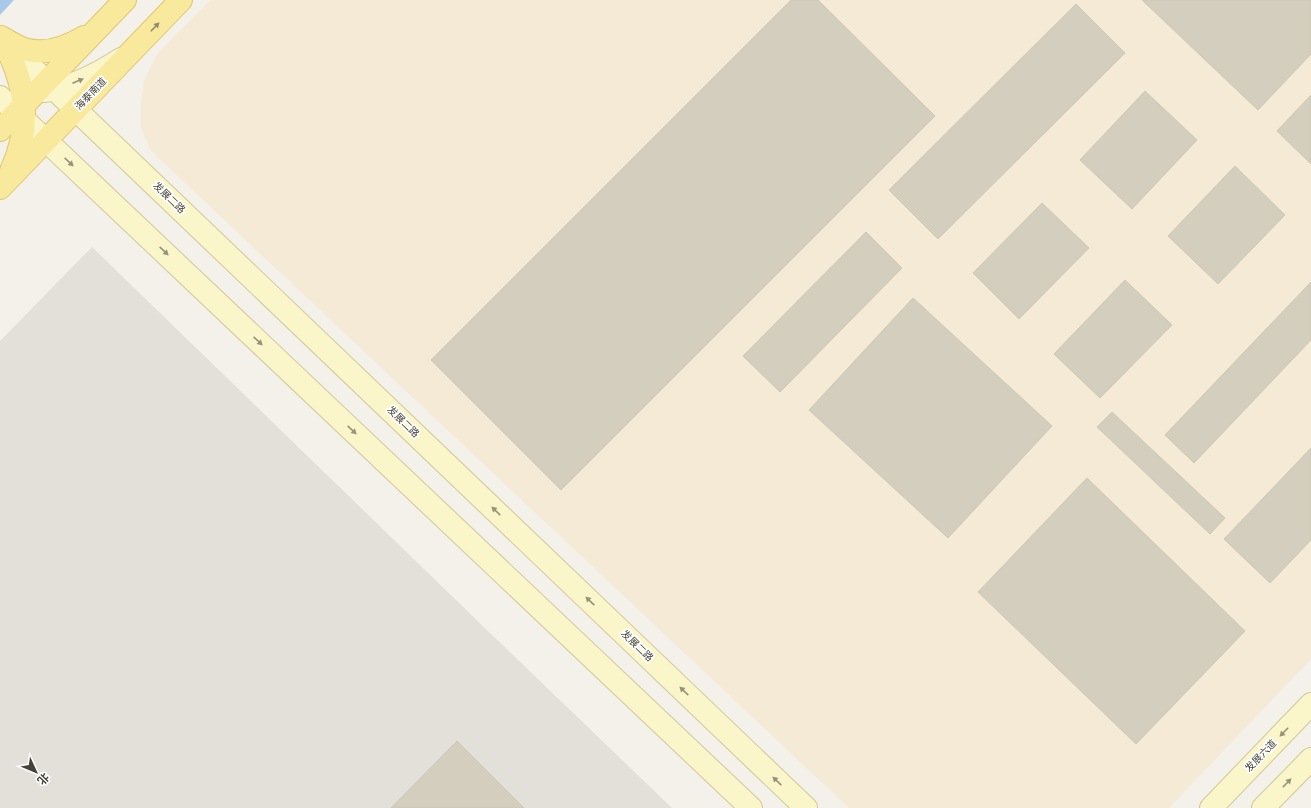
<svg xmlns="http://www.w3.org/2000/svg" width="1311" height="808" font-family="'Varela Round','Noto Sans SC',sans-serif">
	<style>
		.commercial { fill: #f4ead5 }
		.industrial { fill: #e3e0da }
		.water { fill: #a9c9ec }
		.building { fill: #d4cebf; stroke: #cfc7b2 }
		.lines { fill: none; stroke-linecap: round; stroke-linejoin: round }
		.secondary-casing { stroke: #d0c89a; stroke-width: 24 }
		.primary-casing { stroke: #ddc86d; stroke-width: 24 }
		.secondary { stroke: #fbf5ca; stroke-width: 22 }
		.primary { stroke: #f8e99c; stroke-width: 22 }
		.oneway { fill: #968d64 }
		.oneway2 { fill: #979379 }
		.labels { text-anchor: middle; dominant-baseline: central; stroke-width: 3.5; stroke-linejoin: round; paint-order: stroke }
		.street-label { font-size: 10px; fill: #464237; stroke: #fff }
	</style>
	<rect width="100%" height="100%" fill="#f3f1e9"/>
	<path class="commercial" d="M210,0H1311V659L1169,808H849L151,151L141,128V103L144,81L158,53Z"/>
	<path class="industrial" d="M92,247L491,634L672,808H0V341Z"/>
	<path class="water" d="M0,0H14L0,15Z"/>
	<path class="building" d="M791,0H818L935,116L561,490L431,360Z
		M1142,0H1311V54L1258,110Z
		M1076,4L1125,53L938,239L889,190Z
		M1145,91L1197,140L1132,209L1080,160Z
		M1311,95V164L1277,131Z
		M1235,166L1285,215L1218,284L1168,236Z
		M1042,203L1089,248L1019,319L973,273Z
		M866,232L902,268L780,392L743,356Z
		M1125,280L1172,325L1100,398L1054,354Z
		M1311,282V340L1194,463L1165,435Z
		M913,298L1052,426L948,538L809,410Z
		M1112,412L1225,518L1210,534L1097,427Z
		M1311,448V540L1270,583L1224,539Z
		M1087,478L1245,631L1136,744L978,592Z
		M457,741L524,808H391Z"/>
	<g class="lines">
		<defs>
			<path id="secondary" d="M3,40L806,808
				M44,91C71,88 98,74 121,59
				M0,97L751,808
				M1211,808L1311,704
				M1263,808L1311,759"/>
			<path id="primary" d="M1,37C26,83 33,123 11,171
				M1,37C8,41 16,46 24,49C44,55 66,48 84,37
				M0,130L125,0
				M0,188L181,0"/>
		</defs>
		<use href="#secondary" class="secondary-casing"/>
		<use href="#primary" class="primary-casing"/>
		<use href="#secondary" class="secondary"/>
		<use href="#primary" class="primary"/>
	</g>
	<defs><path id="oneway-solid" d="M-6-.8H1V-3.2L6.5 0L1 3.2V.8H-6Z"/></defs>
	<use class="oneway" href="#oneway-solid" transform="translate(155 27) rotate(-46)"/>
	<g class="oneway2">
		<use href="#oneway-solid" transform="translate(78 81) rotate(-23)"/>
		<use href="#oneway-solid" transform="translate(69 162) rotate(43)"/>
		<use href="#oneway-solid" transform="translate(164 251) rotate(43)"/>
		<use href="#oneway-solid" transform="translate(258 341) rotate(43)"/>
		<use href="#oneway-solid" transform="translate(352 430) rotate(43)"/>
		<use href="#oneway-solid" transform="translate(496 511) rotate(-136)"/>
		<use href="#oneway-solid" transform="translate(590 601) rotate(-136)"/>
		<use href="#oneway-solid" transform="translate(684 691) rotate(-136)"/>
		<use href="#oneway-solid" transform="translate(1284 732) rotate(134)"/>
		<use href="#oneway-solid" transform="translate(777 781) rotate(-136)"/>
		<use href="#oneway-solid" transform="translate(1287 783) rotate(-46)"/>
	</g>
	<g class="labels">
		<g class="street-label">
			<text transform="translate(91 94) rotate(-46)">海泰南道</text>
			<text transform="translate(169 198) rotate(44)">发展二路</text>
			<text transform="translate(403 422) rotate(44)">发展二路</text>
			<text transform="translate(637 646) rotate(44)">发展二路</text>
			<text transform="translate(1261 756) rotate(-46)">发展六道</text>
		</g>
	</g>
	<g transform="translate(36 772) rotate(134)" stroke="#ffffff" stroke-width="3" paint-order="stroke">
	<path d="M0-3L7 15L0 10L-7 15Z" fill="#464237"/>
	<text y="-6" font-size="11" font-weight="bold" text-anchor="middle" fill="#464237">北</text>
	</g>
</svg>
